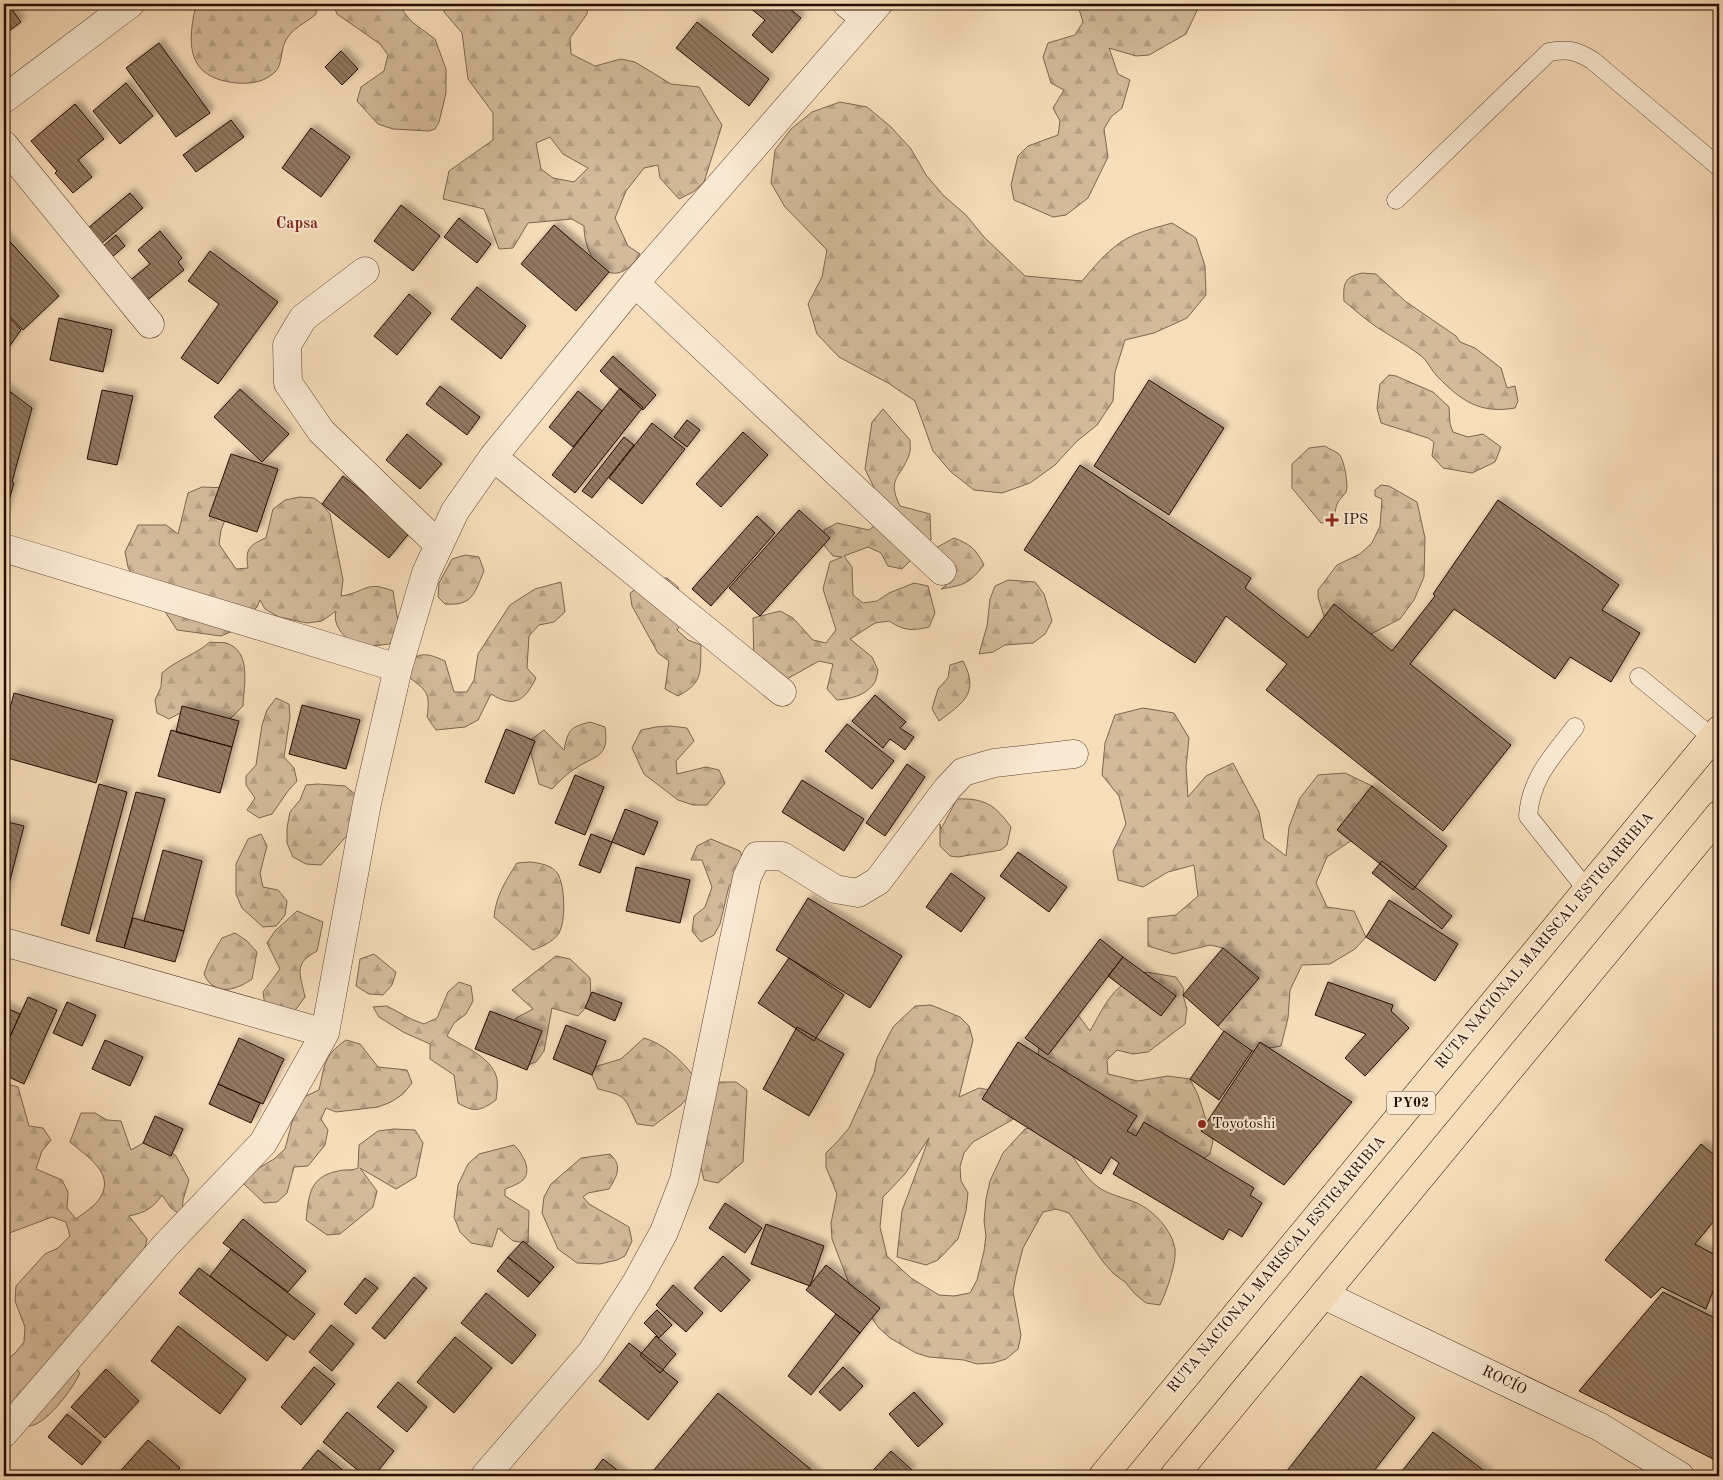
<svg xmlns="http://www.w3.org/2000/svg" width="1723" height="1480" font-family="'Old Standard TT',serif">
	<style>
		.forest { fill: url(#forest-firs); stroke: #7e644f; fill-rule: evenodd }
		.building { fill: url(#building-back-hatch); stroke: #290d03; filter: url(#shadow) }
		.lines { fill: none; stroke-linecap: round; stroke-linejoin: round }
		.service-casing { stroke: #5c4131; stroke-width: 19 }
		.minor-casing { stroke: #5c4131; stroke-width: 29 }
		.tertiary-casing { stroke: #5c4131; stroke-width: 29 }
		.secondary-casing { stroke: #290d03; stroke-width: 29 }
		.trunk-casing { stroke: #290d03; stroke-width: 29 }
		.service { stroke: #fae9d2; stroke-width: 18 }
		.minor { stroke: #fae9d2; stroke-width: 28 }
		.tertiary { stroke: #fae9d2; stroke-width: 28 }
		.secondary { stroke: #fae9d2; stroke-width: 28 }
		.trunk { stroke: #f7ddba; stroke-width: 28 }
		.poi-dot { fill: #8f2418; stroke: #fae9d2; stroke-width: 2 }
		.labels { text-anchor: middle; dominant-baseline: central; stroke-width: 4; stroke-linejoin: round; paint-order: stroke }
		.shield { fill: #fae9d2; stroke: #684f41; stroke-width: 1 }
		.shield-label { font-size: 14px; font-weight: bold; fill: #290d03 }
		.poi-label { font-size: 15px; fill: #290d03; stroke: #fae9d2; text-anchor: start }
		.street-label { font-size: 15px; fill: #290d03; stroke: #fae9d2 }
		.neighbourhood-label { font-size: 16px; font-weight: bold; fill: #7a1f14; stroke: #fae9d2 }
	</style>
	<defs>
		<pattern id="forest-firs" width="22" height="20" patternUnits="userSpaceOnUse" patternTransform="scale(1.25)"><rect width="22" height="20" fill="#d4ba9b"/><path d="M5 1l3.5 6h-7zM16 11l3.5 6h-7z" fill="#b69f84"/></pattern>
		<pattern id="building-back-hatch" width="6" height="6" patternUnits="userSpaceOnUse" patternTransform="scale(1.25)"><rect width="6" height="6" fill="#947962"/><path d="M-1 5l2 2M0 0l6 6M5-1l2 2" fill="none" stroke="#79624f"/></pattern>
		<filter id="shadow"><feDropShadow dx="4.5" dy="-4.5" stdDeviation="2.5" flood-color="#0004"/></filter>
	</defs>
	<rect width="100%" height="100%" fill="#f7ddba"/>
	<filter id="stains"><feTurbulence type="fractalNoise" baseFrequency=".004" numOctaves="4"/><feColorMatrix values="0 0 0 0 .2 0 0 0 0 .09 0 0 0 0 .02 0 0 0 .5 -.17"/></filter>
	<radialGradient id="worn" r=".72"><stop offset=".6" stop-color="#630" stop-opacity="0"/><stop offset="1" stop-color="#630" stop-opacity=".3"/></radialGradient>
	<path class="forest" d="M196,4H317L316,14C305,24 291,28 285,42C281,50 282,64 276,71C265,82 252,84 237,83C186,78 187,45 196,4Z
		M333,4H394L398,5L412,22L435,39L446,69V93L439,122L435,129L429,131L393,129L378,124L357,101L361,87L384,71L388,55L380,44L337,14Z
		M444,4H588L587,14L570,38L571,54L595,66L621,59L635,62L671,84L699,87L722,125L704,182L693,192L679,199L660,178L658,165L644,168L626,191L615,218L628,246L640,254C614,296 584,261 584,226L572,219L528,223L513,248L499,249L484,209L443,199L449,171L493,140V113L468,79L462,33L444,12ZM550,137L563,154L588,168L574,182L553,178L541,169L536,143Z
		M1082,4H1200L1186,34L1149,55L1136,56L1109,48L1118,74L1130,80L1122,108L1111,117L1104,129L1108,157L1088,198L1066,215L1053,217L1014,200L1011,185L1018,156L1028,146L1058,135L1060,121L1053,108L1064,90L1051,83L1043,57L1048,43L1075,35L1083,22L1079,9Z
		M840,102L867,107L891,127L911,149L926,175L943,195L966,215L984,237L1025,276L1082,281C1094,267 1105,253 1121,242C1136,232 1155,228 1172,223L1196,238L1205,266L1206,295L1187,318L1154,333L1125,340L1115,372L1113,401L1097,425L1076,442L1055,465L1030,483L1002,493L974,490L951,472L933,451L915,401L888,383L839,357L817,334L808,304L822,277L827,250L785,207L771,183L775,150L791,129L812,112Z
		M1362,273L1376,274L1405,301L1456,336L1460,342L1475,348L1501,368L1507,388L1515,386L1518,401L1515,408C1480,414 1461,401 1437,376C1431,370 1428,361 1420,355C1407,345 1392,337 1378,328C1366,320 1355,310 1344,301C1343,284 1344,277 1362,273Z
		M1389,375L1396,376L1433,392L1449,407L1450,424L1453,432L1468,437L1483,434L1501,447L1495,462L1472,473L1443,468L1432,456L1434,442L1428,438L1381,423L1377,408L1380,384Z
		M883,409L910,440C910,444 911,451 909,455C901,478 886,478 900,506L930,514L931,540L902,569L888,566L881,553L868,547L844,556L852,567L853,595L863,603L877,601L889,593L914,583L928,586L935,613L929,627C911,631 905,631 889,621L875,623L850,639L872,657L878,670C877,675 876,682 873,685C864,696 850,699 837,700L827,689L833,664L819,661L769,689L754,666L753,618L780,611L793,618L813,640L826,643L836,630L823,589L830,562L842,557L833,556L824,545V530L837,523L869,530L882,520L883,506L865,469L872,422Z
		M1325,446C1329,449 1335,451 1339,454C1344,459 1349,486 1346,492C1344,496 1340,498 1338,502C1332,514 1340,521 1321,523L1292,488V464L1309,448Z
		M1381,485L1389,486L1417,502L1425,538L1424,577L1414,600L1400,619L1367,636L1325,619L1318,597V590L1337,565L1360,554L1372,543L1380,526L1382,499L1375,496V490Z
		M202,487L230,488L232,503L221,530L219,544L236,569L248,568C245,549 249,545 266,538L273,509L285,500L300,497L314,498L322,504L330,514L343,580L341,596C367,592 365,580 393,591L400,634L389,644L359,648C347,639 332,628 336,611L322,621L307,623L279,617L265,609L260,600L257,607L235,630L221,636L177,630L162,607L134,580L128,567L125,552L138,525H166L178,534L188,493Z
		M954,538C970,544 976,549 984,565C969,584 964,585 941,589L946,586L926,564L930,551Z
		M465,555L479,557L484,571C474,594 473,606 445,604L438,597L439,583L452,559Z
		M653,578H667L678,587L685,619L677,630L688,640L701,645C700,672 704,682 678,696L665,689L669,661L658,653L632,606L630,593Z
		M1008,580L1035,582L1044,594L1052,621L1045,634L1033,643L1005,645L993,652L979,654L987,626L990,599L995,586Z
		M561,582L565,612L554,622L539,625L529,636L527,668L536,678C525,700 515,709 491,694L478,720L465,727L436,730L427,717C431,692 426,690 406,675L405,662C422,652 427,653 445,661L454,692H467L474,680L478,654L510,605L535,589Z
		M210,642C215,643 221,642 226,643C252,651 244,685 243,706L232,717L220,723L182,712L169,719L157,713L155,700L161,687L162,673C178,659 195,655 210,642Z
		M963,661C980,693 963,703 939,721L932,709L938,689L948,678L950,665Z
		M276,698L289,704L290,717L284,757L294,768L297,781L288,791L272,814L259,818L247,810L255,798L246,785V776L256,765L262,725L267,710Z
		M1143,708L1174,713L1189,738L1186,767L1188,797L1206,776L1233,763L1259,812L1264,839L1286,856L1289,827L1300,798L1318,775L1345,773L1372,786L1366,817L1352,840L1327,857L1316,883L1327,907L1354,911L1366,937L1355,949L1330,964L1302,965L1290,990L1288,1018L1281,1046L1252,1051L1244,1050L1218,1026L1220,1006L1229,977L1223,948L1210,945L1174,954L1148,946V918L1176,915L1198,896L1194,865L1168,872L1143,887L1118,880L1113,851L1126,824L1119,796L1102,775L1105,743L1115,715Z
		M590,722L605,727C610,759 594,755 573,770C565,775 558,783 552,789L539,784L531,753L532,739L544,730L564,750C568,730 570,727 590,722Z
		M670,726L687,728L694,741L676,761L677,774L706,767L719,770L725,783L707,805H693L678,800L644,774L632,748L641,730L656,727Z
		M318,784L345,786L356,795L358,823L321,865L306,864L293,857L287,843V828L290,812L300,800L306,785Z
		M957,799C985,798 995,805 1011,827L1007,845L1001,850L958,857L950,856L940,846V824L941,829Z
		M261,834L267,846L260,873L263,887L278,890L287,901L285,915L276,926L263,927L242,908L236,894V864L248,839Z
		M711,839L740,851L745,864L739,877L729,886L720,924L714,935L701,942L692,931L694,916L705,907L712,887L702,860H691L697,846Z
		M530,862C540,863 552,865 558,874C565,886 566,921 559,933C553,942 543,946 533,950L494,917C496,896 506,880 517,863Z
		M297,911L323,922L317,951C293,964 300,973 305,997L288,1020L265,1006L263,992L280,969L267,943L275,931Z
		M235,933L247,941L257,952L252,979C241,987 223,995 211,984C208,982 206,978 204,974L209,960L222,938Z
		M374,954L396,972L392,985L383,995L369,994L356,986L360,959Z
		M556,956L570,959L590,978C592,996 590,1004 578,1016L552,1008L544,1051L536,1062L522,1067L508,1032L516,1018L533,1009L512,990Z
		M1146,972L1176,977L1184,989L1183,995L1187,1009L1185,1024L1148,1052L1133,1054L1117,1050L1107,1060L1108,1074L1138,1081L1168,1076L1190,1079L1198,1095L1213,1141L1210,1154L1196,1164L1164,1170L1127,1131L1119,1105L1038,1058L1040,1026L1072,1007L1090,1031C1106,1003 1114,983 1146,972Z
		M459,982L471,986L473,1001L466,1014L454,1023L447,1036C462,1046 487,1055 495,1073C499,1081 497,1091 496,1100C480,1111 475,1113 458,1103L454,1075L430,1059V1044L403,1032L379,1017L373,1007L387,1006L411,1019L424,1024L437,1018L448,992Z
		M931,1005L960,1017L969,1026L973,1040L959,1097L979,1088L1023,1096L1021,1110L1012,1120L973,1142L964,1153L960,1167L961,1181L968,1193L966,1211L958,1239L938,1260L926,1265L897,1257L902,1211L929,1138L905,1174L883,1197L880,1227L887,1256L911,1278L939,1295L954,1296L970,1293L977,1280L984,1251L986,1236L984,1221L986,1199L990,1181L1003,1153L1025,1129L1041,1125C1048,1131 1059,1137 1064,1144C1075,1158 1083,1176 1098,1187C1107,1194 1125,1198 1137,1203C1154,1211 1172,1230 1175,1249C1177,1262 1166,1293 1160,1305L1146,1303L1135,1294L1125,1282L1114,1274L1104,1263L1069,1213L1056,1209L1043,1212L1023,1248L1016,1275L1013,1291L1021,1335L1018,1349L1006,1359L993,1363L977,1364L964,1360L929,1357L916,1353L890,1338L879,1328L853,1294L832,1239L831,1223L837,1194L826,1167V1153L837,1142L849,1128L874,1073L877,1058L893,1027L915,1006Z
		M644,1038C664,1044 679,1058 692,1074L690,1095L681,1105L653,1126L637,1124C624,1097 628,1096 598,1089L592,1075L594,1067L621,1059Z
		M346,1040L360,1044L378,1067L407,1070L412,1083L403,1094L391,1102L378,1107L336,1112L326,1108L321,1119L328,1130L325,1145L308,1166L294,1167L287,1193L277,1202L264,1203L244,1184L249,1174L274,1159L285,1149L296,1107L306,1096L319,1090C325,1065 323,1056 346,1040Z
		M722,1082H736L747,1090L743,1162L718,1183L704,1180L698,1155L707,1084Z
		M4,1083L18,1087L29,1126L43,1128L51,1140L42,1151L36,1169L62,1180L68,1192L67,1208L76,1219C84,1213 95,1206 100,1198C116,1173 86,1156 70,1142L81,1113H95L107,1120L121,1121L131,1150L143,1143L165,1147L176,1156L189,1180L183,1200L182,1216L171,1208L162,1195C152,1209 146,1212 129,1216L147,1239L141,1265L71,1334L72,1362L80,1373C74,1387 47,1424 30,1426C23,1427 11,1421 4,1420V1362L15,1353L24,1342L25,1327L15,1301L16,1286L45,1254L58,1248L70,1236L66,1222L52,1217L4,1235Z
		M394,1129L415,1130L423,1143L416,1177L396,1189L360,1168L377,1191L373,1207L340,1234L327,1235L306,1220C309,1195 309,1177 338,1171C345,1169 352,1171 358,1168L359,1145L378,1131Z
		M514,1145C521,1152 533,1169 523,1180C519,1184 510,1187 505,1189V1196L529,1211L528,1243L513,1241L498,1228L492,1247L471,1243L460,1232L454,1217L458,1185L468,1164L479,1154Z
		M610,1154C623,1166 617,1176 609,1189L588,1193L583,1197L589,1204L629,1227L632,1241L625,1256L617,1260L600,1264L577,1263L558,1249L542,1213L544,1197L551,1184L581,1158Z"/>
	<path class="building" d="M4,4H8L21,22L4,35Z
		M745,4H784L801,18L772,53L752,35L765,20Z
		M697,22L769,79L749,106L676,48Z
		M159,43L210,113L176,137L126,68Z
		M341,51L358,69L342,85L325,67Z
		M126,83L153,116L120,144L93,111Z
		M75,104L104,139L78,160L92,177L73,193L55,173L57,171L31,141Z
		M231,120L244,137L196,172L183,155Z
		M311,128L350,157L321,197L282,168Z
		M130,193L143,208L101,244L88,228Z
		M401,205L440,236L413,271L374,241Z
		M459,218L491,244L477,263L444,237Z
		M554,225L609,272L576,311L521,264Z
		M160,231L182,258L178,262L184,270L139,307L122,287L150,264L138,250Z
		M4,235L59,296L23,330L4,310Z
		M116,235L125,246L111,258L102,247Z
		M210,251L278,302L218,384L181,358L219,304L188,281Z
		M477,287L526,326L501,359L451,319Z
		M409,294L431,313L397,355L374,336Z
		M4,312L21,330L4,354Z
		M59,318L112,330L103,372L50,360Z
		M613,356L656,395L643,410L600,371Z
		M1149,380L1224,428L1169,515L1094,466Z
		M440,386L480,417L467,435L426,404Z
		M4,387L32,408L12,482L14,483L4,518Z
		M620,388L643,407L575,493L552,475Z
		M240,389L289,434L262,462L214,417Z
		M102,390L133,396L117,465L87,459Z
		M578,391L602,411L573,447L549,427Z
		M687,420L700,430L687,447L674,437Z
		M652,423L685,449L642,504L609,478Z
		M743,432L768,455L721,507L696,484Z
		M407,434L442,464L420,489L386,460Z
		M624,437L634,445L592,498L582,491Z
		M231,454L278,469L257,532L209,516Z
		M1080,465L1251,578L1245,588L1308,638L1334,604L1392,651L1435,596L1433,594L1498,500L1619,585L1602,610L1640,633L1611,682L1570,657L1555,679L1454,609L1410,664L1511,745L1443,831L1266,690L1287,664L1226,616L1195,663L1024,550Z
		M343,476L411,531L389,558L322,504Z
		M799,510L830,538L760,616L729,588Z
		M757,516L775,533L711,606L692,589Z
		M14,693L113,720L96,783L4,757V731Z
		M875,695L906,722L900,728L914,737L905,750L890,739L883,748L852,721Z
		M302,705L360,720L346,769L289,754Z
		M182,706L239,721L232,747L176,732Z
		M847,724L894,761L872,789L825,751Z
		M506,729L535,741L514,794L485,782Z
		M171,730L232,747L220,793L158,776Z
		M907,764L925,777L885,836L866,823Z
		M575,775L604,787L585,835L555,823Z
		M802,780L864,819L844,851L782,812Z
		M99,784L127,792L89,934L61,925Z
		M1372,786L1447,846L1413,890L1337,830Z
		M136,792L165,799L124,948L96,941Z
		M625,809L658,822L644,855L612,842Z
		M4,821L24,826L4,904Z
		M591,834L612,842L600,873L579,865Z
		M163,850L202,861L184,931L144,921Z
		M1018,852L1067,887L1049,912L1000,876Z
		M1382,861L1452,916L1442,929L1372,873Z
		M636,867L690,880L680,923L626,911Z
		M951,873L985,898L961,932L926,907Z
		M808,898L902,956L870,1008L776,950Z
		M1389,900L1458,944L1435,981L1366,937Z
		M133,918L184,931L175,962L124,948Z
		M1100,939L1123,957L1048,1055L1025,1038Z
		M1223,948L1259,978L1218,1026L1183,995Z
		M1123,957L1176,996L1161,1016L1108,976Z
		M789,958L844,995L814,1041L758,1003Z
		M1328,982L1393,1005L1391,1011L1409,1028L1365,1076L1345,1058L1366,1034L1315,1015Z
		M592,992L622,1003L615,1021L585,1008Z
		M28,997L57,1010L24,1084L4,1075V1050Z
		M67,1002L96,1015L82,1046L53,1033Z
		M4,1007L20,1014L4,1050Z
		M490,1011L542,1031L527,1070L475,1049Z
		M566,1025L606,1041L592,1075L553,1059Z
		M797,1027L844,1054L809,1116L763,1089Z
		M1224,1031L1252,1051L1219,1100L1190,1079Z
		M239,1038L284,1059L263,1104L218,1084Z
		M105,1040L143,1057L130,1086L92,1069Z
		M1018,1042L1137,1116L1127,1131L1136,1136L1144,1122L1254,1188L1250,1195L1262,1203L1242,1237L1229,1229L1223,1240L1113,1174L1119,1163L1111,1157L1101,1174L982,1099Z
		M1260,1042L1352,1102L1284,1185L1201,1131Z
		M218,1084L260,1103L251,1123L209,1104Z
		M155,1116L183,1129L171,1156L143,1143Z
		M1701,1144L1719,1159V1215L1695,1244L1719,1257V1276L1706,1309L1662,1287L1651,1298L1605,1260Z
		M725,1203L762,1228L745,1253L709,1228Z
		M243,1219L306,1271L288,1292L223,1243Z
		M766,1224L824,1246L810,1286L751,1264Z
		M523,1241L554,1267L540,1283L508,1257Z
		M231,1249L315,1314L294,1340L210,1276Z
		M723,1256L750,1280L721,1312L694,1288Z
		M508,1257L540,1283L528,1297L497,1271Z
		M826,1265L880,1308L860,1333L806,1290Z
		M199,1268L287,1335L267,1361L179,1293Z
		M414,1277L427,1288L385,1339L372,1328Z
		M365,1278L378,1288L356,1314L344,1304Z
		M673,1285L703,1313L686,1332L656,1305Z
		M1663,1292L1719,1320V1462L1579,1391Z
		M486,1293L536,1335L512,1364L461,1323Z
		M657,1310L672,1325L659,1338L644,1323Z
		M836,1314L860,1333L811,1395L788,1376Z
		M331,1325L354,1344L332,1371L309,1352Z
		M178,1326L246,1379L220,1414L151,1361Z
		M656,1336L676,1354L660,1373L640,1355Z
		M455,1337L492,1368L454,1413L417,1382Z
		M629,1343L678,1382L648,1420L599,1381Z
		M314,1367L335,1384L301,1425L281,1407Z
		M843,1367L863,1386L840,1411L819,1392Z
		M106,1369L139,1401L105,1438L71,1407Z
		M1361,1376L1415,1418L1370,1476H1283Z
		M398,1382L427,1407L407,1432L377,1407Z
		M914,1392L943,1424L918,1447L889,1414Z
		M718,1393L819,1476H649Z
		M347,1412L394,1451L374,1476H365L323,1442Z
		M67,1414L101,1442L82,1465L48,1437Z
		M1433,1432L1491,1476H1398Z
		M148,1440L180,1468L173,1476H116Z
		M318,1450L350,1476H303L299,1473Z
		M891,1451L912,1470L906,1476H868Z
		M603,1459L625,1476H590Z"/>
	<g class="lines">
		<defs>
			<path id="service" d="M1396,200L1549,52C1569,49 1575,50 1592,60L1719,167
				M1639,677L1713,738
				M1575,727C1553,756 1531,777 1528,816L1587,890"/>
			<path id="minor" d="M847,4L865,18
				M4,145L150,324
				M365,271L303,318L287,345L288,383L321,431L439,545
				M635,283L942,571
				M493,457L782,692
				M4,548L398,668
				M4,942L325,1033
				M4,1433L165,1246L263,1143L325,1033L367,803L398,668L426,573L455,511L493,457L635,283L878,4
				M485,1476L591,1353L636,1283L664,1232L684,1180L747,877L757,856H782L835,889L858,893L878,881L947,789L963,772L994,763L1074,754"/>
			<path id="tertiary" d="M4,99L130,4"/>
			<path id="secondary" d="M1324,1295L1600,1427L1680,1476"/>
			<path id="trunk" d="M1103,1476L1719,730
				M1174,1476L1719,815"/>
		</defs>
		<use href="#service" class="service-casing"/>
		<use href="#minor" class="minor-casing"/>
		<use href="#tertiary" class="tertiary-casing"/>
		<use href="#secondary" class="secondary-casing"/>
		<use href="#trunk" class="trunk-casing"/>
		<use href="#service" class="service"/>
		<use href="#minor" class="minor"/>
		<use href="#tertiary" class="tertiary"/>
		<use href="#secondary" class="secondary"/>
		<use href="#trunk" class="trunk"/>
	</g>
	<g class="poi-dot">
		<path d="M1329.5 512.5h5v5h5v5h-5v5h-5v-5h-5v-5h5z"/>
		<circle cx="1202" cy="1124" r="5"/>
	</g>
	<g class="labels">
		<rect class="shield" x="1387" y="1091.5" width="48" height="23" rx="4"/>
		<g class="shield-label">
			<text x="1411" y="1103">PY02</text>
		</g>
		<g class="poi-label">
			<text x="1343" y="520">IPS</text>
			<text x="1212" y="1124">Toyotoshi</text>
		</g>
		<g class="street-label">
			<text transform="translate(1545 941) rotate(-50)">RUTA NACIONAL MARISCAL ESTIGARRIBIA</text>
			<text transform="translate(1277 1265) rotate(-50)">RUTA NACIONAL MARISCAL ESTIGARRIBIA</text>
			<text transform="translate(1504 1381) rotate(26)">ROCÍO</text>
		</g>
		<g class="neighbourhood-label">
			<text x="297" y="224">Capsa</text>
		</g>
	</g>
	<rect width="1723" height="1480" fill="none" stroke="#f7ddba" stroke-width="20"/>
	<rect x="5" y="5" width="1713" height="1470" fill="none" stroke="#290d03" stroke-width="2.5"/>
	<rect x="10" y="10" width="1703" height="1460" fill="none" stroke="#290d03"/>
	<rect width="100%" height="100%" filter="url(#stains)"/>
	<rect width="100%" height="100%" fill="url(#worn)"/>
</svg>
